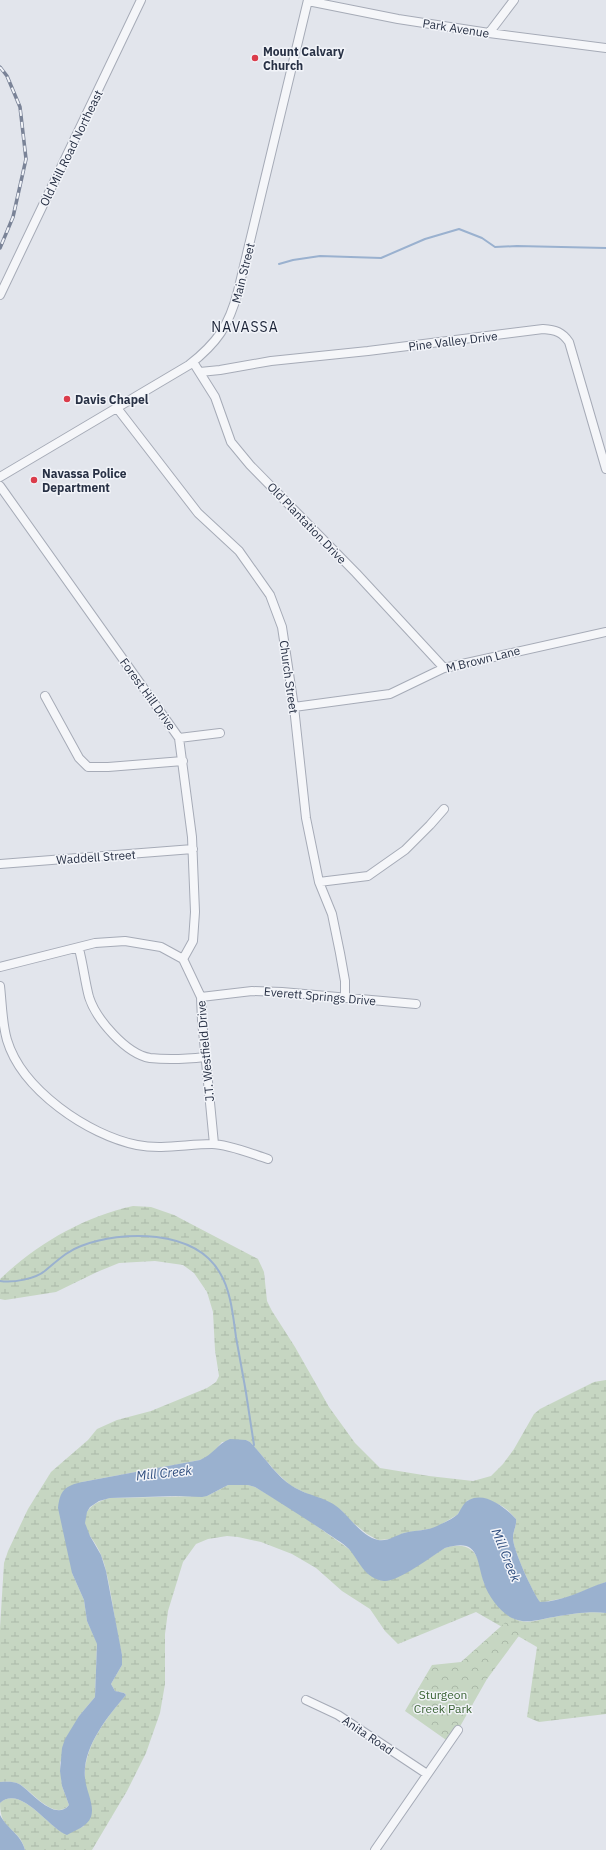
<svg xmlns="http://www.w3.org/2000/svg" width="606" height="1850" font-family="'IBM Plex Sans',sans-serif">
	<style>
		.wetland { fill: url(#wetland-marsh) }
		.park { fill: url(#park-crowns) }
		.water { fill: #9ab1cf }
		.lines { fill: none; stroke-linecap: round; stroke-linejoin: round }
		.stream { stroke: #9ab1cf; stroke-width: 2 }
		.minor-casing { stroke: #a6abb7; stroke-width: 10 }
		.minor { stroke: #f5f6f9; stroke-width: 8 }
		.rail-casing { stroke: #7a8397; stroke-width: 3.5 }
		.rail { stroke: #f2f4f9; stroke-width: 2; stroke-dasharray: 6; stroke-linecap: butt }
		.poi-dot { fill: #db3c4b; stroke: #f2f4f9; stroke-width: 1.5 }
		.labels { text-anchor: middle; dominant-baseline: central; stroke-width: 3; stroke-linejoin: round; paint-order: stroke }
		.street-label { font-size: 12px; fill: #283145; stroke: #f2f4f9 }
		.poi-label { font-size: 12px; font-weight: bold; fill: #283145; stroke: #f2f4f9; text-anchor: start }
		.park-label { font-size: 12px; fill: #3a6334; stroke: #f2f4f9 }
		.water-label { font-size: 13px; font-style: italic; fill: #2e4d7e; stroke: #f2f4f9 }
		.quarter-label { font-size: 14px; letter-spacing: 1px; fill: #1a2236; stroke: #f2f4f9 }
	</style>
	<defs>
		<pattern id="wetland-marsh" width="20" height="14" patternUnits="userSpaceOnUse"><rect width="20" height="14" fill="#c6d6c2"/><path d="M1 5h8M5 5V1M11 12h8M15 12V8" fill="none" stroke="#aab8a8"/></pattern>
		<pattern id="park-crowns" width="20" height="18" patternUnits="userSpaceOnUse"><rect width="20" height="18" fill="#c6d6c2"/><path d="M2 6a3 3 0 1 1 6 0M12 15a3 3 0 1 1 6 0" fill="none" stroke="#aab8a8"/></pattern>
	</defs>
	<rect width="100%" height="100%" fill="#e2e5ec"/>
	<path class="wetland" d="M133,1206L151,1207L174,1215L258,1259L264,1272L267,1301L272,1311L295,1347L329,1407L355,1443L380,1468L429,1476L473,1481L491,1476L503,1464L514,1449L534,1414L540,1409L594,1382L606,1380V1582L569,1597L540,1603C533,1593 512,1548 513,1537C513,1531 517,1525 516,1519C500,1500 491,1501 468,1500L457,1515L435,1528L404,1533L391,1539L378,1540L367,1534L351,1521L341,1510L291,1486L277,1473L250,1442L246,1440L222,1442L210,1456L200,1460L82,1482L72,1573L84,1600L87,1621L97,1643L95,1697L79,1716L60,1763L62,1786L69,1805C54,1822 31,1790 19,1784C13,1781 6,1782 0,1782V1628L4,1563L8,1551L28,1509L51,1472L88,1440L97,1429L117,1420L151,1411L207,1388L216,1382L219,1376L215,1350L213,1312L207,1292L194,1273L183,1265L155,1261L119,1263L97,1272L56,1292L5,1300L0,1299V1279C37,1244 83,1217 133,1206Z
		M228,1485H248L255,1487L294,1510L349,1549L405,1573L445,1548C462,1543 475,1546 480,1565C482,1570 482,1577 484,1583C485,1586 510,1616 513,1618C527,1626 540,1619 554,1617C570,1614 590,1611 606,1613V1714L539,1722L527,1717L537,1647L476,1612L398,1644L385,1631L370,1609L342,1591L316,1568L292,1554L261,1542L238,1537L227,1536L208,1539L196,1544L183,1562L168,1611L165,1634V1684L160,1713L146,1753L127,1791L92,1850H25C19,1826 0,1833 0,1803C21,1784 49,1829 66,1834L84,1826C85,1809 85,1793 85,1776C84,1746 107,1717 126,1695L124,1693L115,1691L111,1684L122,1665V1655C115,1627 113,1599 106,1571C104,1562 101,1553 96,1545C92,1538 86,1532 85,1523C83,1508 98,1501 110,1498L207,1496Z"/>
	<path class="park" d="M508,1620L521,1633L487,1679L458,1730L449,1742L405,1711L432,1665L461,1662Z"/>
	<path class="water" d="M230,1439L246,1440L250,1442C264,1456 275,1475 292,1486C307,1496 328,1497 341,1510C351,1519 363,1537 378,1540C388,1542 396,1535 404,1533C415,1530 428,1531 437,1526C443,1523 453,1519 458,1514C461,1509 464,1502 469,1500C485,1491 506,1508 516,1519C517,1525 513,1531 513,1537C512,1548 533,1593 540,1602C563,1602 584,1589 606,1582V1613C590,1611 570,1614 554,1617C539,1619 527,1625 512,1618C500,1612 488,1596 484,1583C476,1560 480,1537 445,1548C432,1556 398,1582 384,1581C365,1579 359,1561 349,1549C342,1542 332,1537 324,1531C301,1516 278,1501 255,1487L248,1485H228L207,1496L202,1497L176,1496L110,1498L99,1501L90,1507L87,1512L85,1523L90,1536L101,1555L106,1571L122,1655V1665L111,1684L115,1691L124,1693L126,1695C107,1717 82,1748 85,1778C86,1791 95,1805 91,1817C87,1827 75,1830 67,1835C49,1829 21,1784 0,1803V1782C6,1782 13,1781 19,1784C30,1790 55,1823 69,1805L62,1786L60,1771L62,1748L65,1739L79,1716L95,1697L97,1644L87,1621L84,1600L72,1573L58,1508C60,1490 65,1486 82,1482L200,1460C214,1454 217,1444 230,1439Z
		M0,1815C7,1829 21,1834 25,1850H0Z"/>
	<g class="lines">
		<path class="stream" d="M279,264L293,260L320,256L381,258L425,239L459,229L482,238L495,247L517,246L606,248
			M0,1281C13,1283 36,1279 46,1270C57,1261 67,1251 81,1246C122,1230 195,1229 220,1273C231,1291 233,1316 236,1337C243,1373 249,1409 254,1445L252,1447"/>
		<defs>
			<path id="minor" d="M308,1L398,19L489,33L606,48
				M489,33L514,0
				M0,295L141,0
				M193,362L215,397L231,442L250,465L356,573L444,668
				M200,372L220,370L271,361L368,351L543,329C556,330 562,332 569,342L606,469
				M117,408L198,513L239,551L270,595L282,627L294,707L306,818L319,882L332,914L340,953L345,981V998
				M0,477L189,365C217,343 229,326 238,291L308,0
				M0,486L179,738L192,837L195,912L193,941L183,959
				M45,696L79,758L88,767H108L183,761
				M294,707L390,694L444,668L606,632
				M179,738L220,733
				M0,864L193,849
				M319,882L368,876L405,850L430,825L444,809
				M79,949C83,964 85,982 89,997C96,1019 126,1054 150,1058C168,1060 187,1059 205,1057
				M0,967L95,943L125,941L161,947L183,959L201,997L202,1020L214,1144
				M0,986C2,1003 2,1023 7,1040C22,1090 88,1135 137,1145C162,1150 187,1144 212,1144C228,1144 252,1154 268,1159
				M201,997L252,991L282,992L416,1004
				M306,1700L338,1715L427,1774
				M375,1850L458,1730"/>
		</defs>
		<use href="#minor" class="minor-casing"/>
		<use href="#minor" class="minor"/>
		<defs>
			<path id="rail" d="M0,67L7,76L20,107L26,159L13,217L0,248"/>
		</defs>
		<use href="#rail" class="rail-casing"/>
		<use href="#rail" class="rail"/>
	</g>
	<g class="poi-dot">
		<circle cx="255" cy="58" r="4"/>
		<circle cx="67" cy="399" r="4"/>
		<circle cx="34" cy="480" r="4"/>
	</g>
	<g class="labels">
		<g class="street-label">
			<text transform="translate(456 28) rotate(9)">Park Avenue</text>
			<text transform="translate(71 148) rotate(-64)">Old Mill Road Northeast</text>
			<text transform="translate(243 273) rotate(-76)">Main Street</text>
			<text transform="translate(453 341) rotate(-7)">Pine Valley Drive</text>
			<text transform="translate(307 523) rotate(46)">Old Plantation Drive</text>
			<text transform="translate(483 659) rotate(-14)">M Brown Lane</text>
			<text transform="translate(289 677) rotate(82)">Church Street</text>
			<text transform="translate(148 694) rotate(54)">Forest Hill Drive</text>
			<text transform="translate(96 857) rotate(-4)">Waddell Street</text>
			<text transform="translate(320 996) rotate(5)">Everett Springs Drive</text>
			<text transform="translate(205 1051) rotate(-95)">J.T. Westfield Drive</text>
			<text transform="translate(368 1735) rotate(34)">Anita Road</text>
		</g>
		<g class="poi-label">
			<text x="263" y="51">Mount Calvary<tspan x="263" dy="14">Church</tspan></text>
			<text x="75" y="399">Davis Chapel</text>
			<text x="42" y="473">Navassa Police<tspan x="42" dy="14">Department</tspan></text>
		</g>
		<g class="park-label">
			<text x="443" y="1694">Sturgeon<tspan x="443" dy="14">Creek Park</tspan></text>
		</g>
		<g class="water-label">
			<text transform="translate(164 1473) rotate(-6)">Mill Creek</text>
			<text transform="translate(506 1555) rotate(68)">Mill Creek</text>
		</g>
		<g class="quarter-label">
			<text x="245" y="327">NAVASSA</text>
		</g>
	</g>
</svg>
